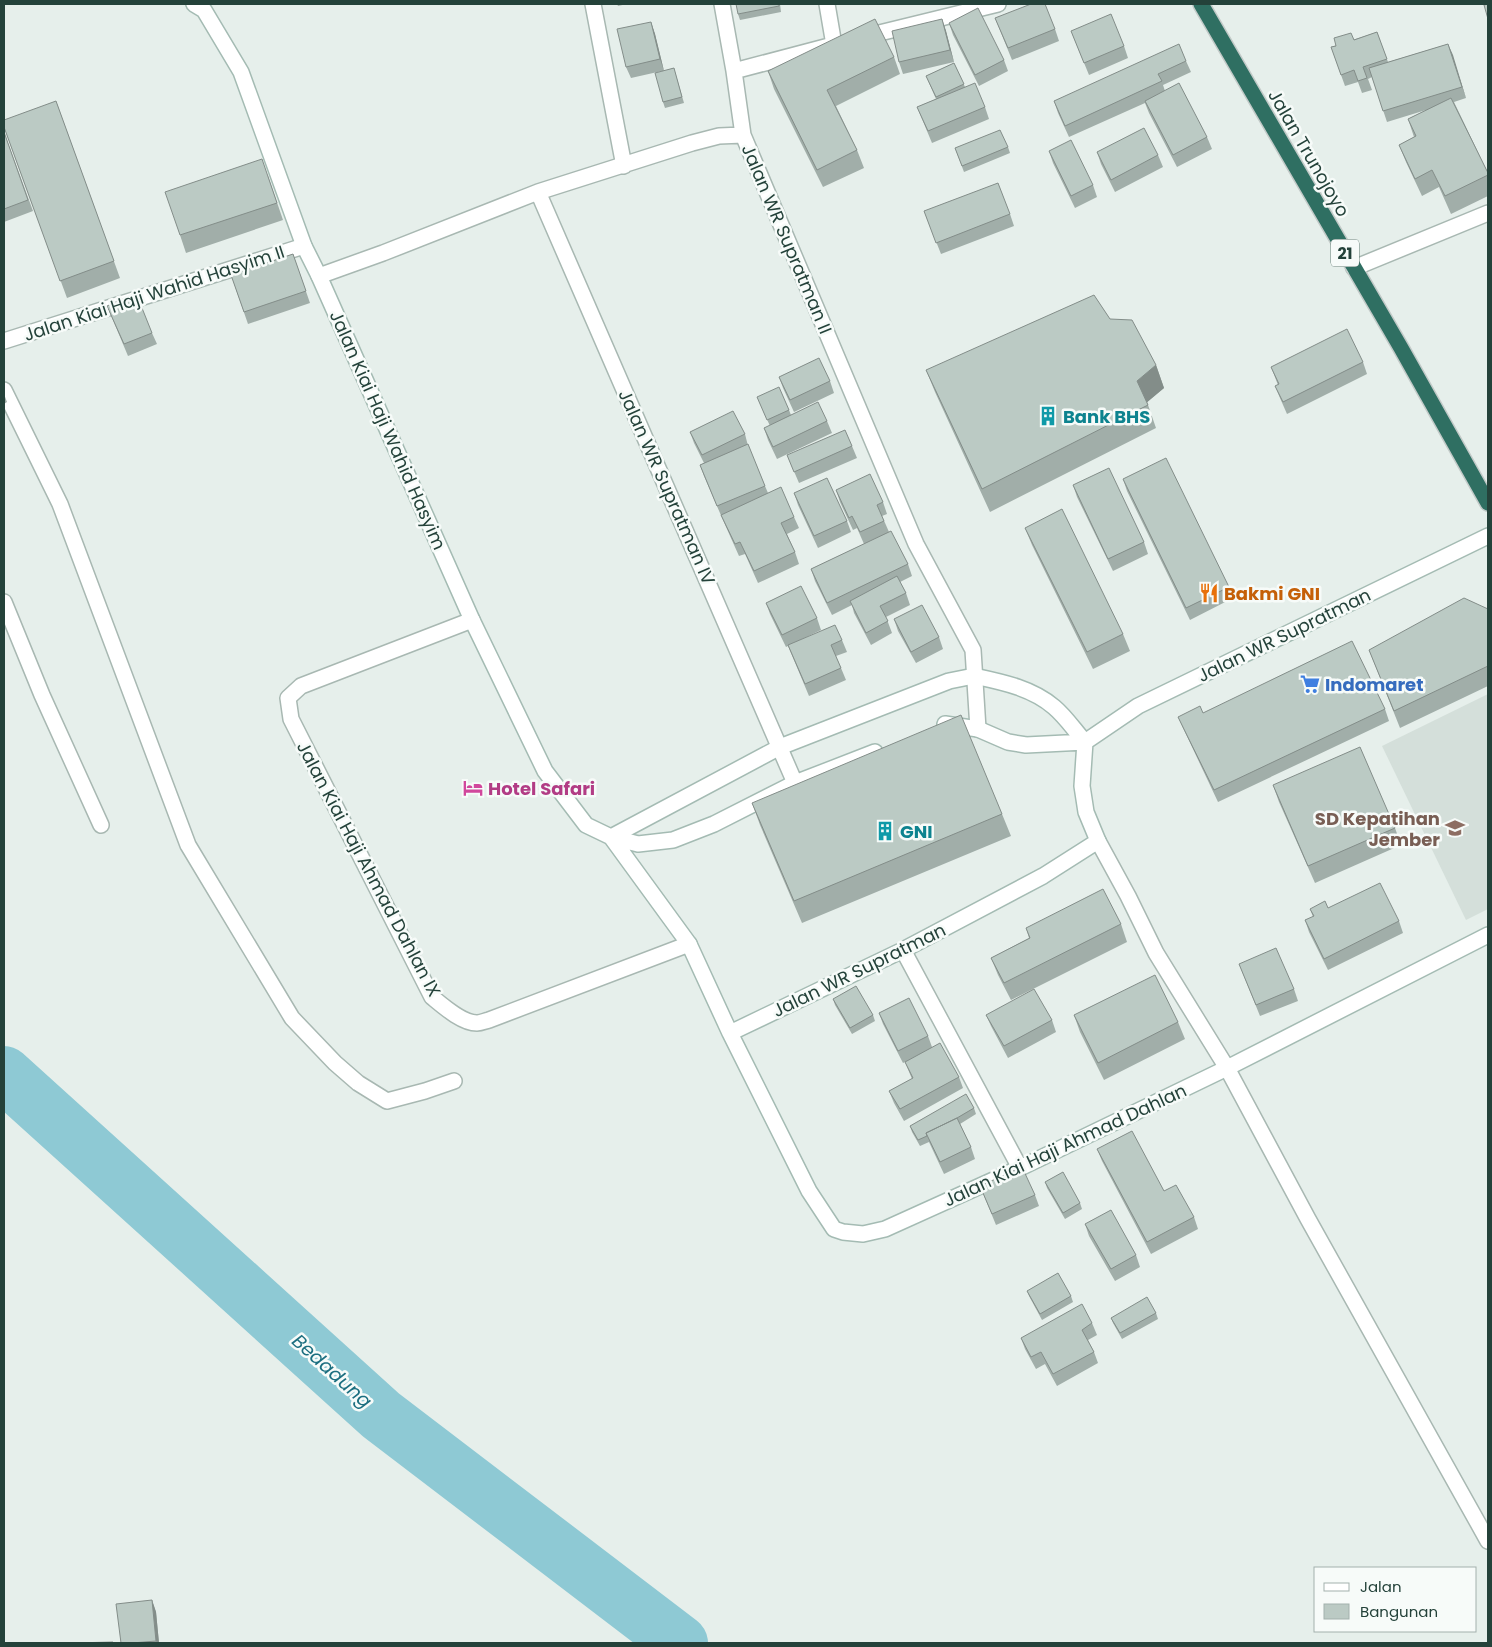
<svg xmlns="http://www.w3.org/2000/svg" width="1492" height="1647" font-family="Poppins,sans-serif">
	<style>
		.built { fill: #d4dfda }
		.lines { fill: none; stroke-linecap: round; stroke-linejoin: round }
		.river { stroke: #8ec9d4; stroke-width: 56 }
		.street-casing { stroke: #a8b8b2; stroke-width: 18 }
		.secondary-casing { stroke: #a4bbb3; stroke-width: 18 }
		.highway-casing { stroke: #c2cac8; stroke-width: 18 }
		.street { stroke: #fff; stroke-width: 15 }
		.secondary { stroke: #fff; stroke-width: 15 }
		.highway { stroke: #2f6f62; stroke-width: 15 }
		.wall { fill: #a1aea9 }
		.shaded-wall { fill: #838d89 }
		.building { fill: #bbcac4; stroke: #838d89 }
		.labels { text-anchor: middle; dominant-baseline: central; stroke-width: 5; stroke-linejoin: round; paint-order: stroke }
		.shield { fill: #f7fbf9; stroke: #637a73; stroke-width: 1 }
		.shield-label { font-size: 16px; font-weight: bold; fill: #24423a }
		.street-label { font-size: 18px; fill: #24423a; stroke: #f7fbf9 }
		.culture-label { font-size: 18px; font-weight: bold; fill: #0d838f; stroke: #f7fbf9; text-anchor: start }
		.food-label { font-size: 18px; font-weight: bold; fill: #c56008; stroke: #f7fbf9; text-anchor: start }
		.shop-label { font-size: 18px; font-weight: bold; fill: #366cbe; stroke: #f7fbf9; text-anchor: start }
		.hotel-label { font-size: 18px; font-weight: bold; fill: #b23c85; stroke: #f7fbf9; text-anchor: start }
		.education-label { font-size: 18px; font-weight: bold; fill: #785e54; stroke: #f7fbf9; text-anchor: end }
		.water-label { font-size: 19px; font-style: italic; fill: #1c6f80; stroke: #f7fbf9 }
	</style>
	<rect width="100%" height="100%" fill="#e6efeb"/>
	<path class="built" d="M1488,694V909L1466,920L1382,746Z"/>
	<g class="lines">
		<path class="river" d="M4,1074L381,1415L680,1643"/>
		<defs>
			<path id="street" d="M593,4L624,166
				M722,4L734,71L743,135
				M827,4L834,45
				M863,37L998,4
				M734,71L829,46
				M538,192L795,783
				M1354,268L1488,213
				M319,276L383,253L538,192L692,143L719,136L743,135L916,544L973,650L978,729
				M4,341L304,246
				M4,390L60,504L188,845L292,1018L335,1063L358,1083L387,1101L425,1091L454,1081
				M4,602L42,695L101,825
				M472,620L301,686L288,698L291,719L432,997C443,1006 462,1023 477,1023C481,1023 485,1021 489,1020L689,944
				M1098,841L1128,896L1156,953L1227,1068L1308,1219L1488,1541
				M903,950L1020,1168"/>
			<path id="secondary" d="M194,4L204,10L241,72L304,246L319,276L472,620L545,771L586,825L611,837L638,844L673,840L714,824L795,783L875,752
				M974,676C1002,682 1032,688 1054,707C1066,717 1075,731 1085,742L1082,786L1086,812L1098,841L1043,876L903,950L730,1033L689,944L611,837L780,747L949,681Z
				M945,724L978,729L1008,742L1026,745L1085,742L1138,706L1488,536
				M730,1033L809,1191L834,1229L843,1232L863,1234L885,1229L1020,1168L1227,1068L1488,935"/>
			<path id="highway" d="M1201,4L1401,348L1488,503"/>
		</defs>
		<use href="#street" class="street-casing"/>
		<use href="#secondary" class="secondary-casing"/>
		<use href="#highway" class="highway-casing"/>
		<use href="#street" class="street"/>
		<use href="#secondary" class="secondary"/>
		<use href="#highway" class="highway"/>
	</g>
	<path class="wall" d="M617,4H627L618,6Z
		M780,4L781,12L740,20L738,14Z
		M995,18L1055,29L1059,41L1012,60Z
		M942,19L946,31L954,62L903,74L899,62Z
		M651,22L655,34L664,71L674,68L684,103L665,108L663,102L662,71L631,78L626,67Z
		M949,23L1004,60L1008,71L979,86L953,35Z
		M1071,31L1124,46L1128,58L1089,75Z
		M1377,32L1388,62L1448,44L1466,98L1454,102L1488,173V196L1451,214L1439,187L1422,196L1406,162L1399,145L1414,137L1408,119L1426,110L1387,122L1372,77L1368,79L1372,90L1362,93L1358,82L1345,86L1331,47Z
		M894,57L900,74L836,106L857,150L864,168L823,187L774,89L768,71Z
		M1186,61L1191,72L1163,85L1165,91L1207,137L1212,149L1177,167L1149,113L1145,103L1069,137L1058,113L1054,101Z
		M954,63L965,87L985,107L989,119L932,143L917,107L936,99L926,76Z
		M56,101L120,278L67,298L4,127Z
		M4,132L33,211L4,222Z
		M1008,147L1010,153L964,172L955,148Z
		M1049,151L1093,185L1097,197L1075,208L1053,163Z
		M1097,152L1158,155L1163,167L1115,192L1101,164Z
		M268,176L283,220L186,253L180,235Z
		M924,211L1010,214L1014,226L941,254Z
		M293,254L310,303L248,324L231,275Z
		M107,306L152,333L157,344L128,356Z
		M1363,362L1367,374L1287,414L1280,398L1275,386L1278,385L1271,367Z
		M1156,365L1164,388L1147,402L1156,428L990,512L935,392L926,370Z
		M779,377L830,381L834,393L794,412L783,388Z
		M4,394L7,402L4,404Z
		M757,397L789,410L791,415L827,421L832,433L777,459L768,440L764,428L770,426Z
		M690,432L745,434L748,446L768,493L794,517L799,528L787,534L795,552L799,564L758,583L745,554L739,556L726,527L704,476L700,465L704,463L694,443Z
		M852,446L857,458L799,483L787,455Z
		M1123,479L1229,587L1233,598L1190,620L1127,491Z
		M1073,485L1144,542L1148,554L1113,571L1077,497Z
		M836,490L883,502L887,514L882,516L889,532L908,564L912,576L900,582L906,593L910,605L886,617L892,633L871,645L854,613L852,605L832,615L815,581L811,569L864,544L857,528L853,530L840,502Z
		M794,493L847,521L851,532L818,548L798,505Z
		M1025,528L1123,634L1130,651L1093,669L1032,545Z
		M766,603L817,618L821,630L798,641L842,640L847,652L836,656L846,680L809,696L788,646L786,647L770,614Z
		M1488,609V686L1400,728L1369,650Z
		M894,619L939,637L943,649L916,663L898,631Z
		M1385,709L1389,721L1218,802L1183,728L1178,717L1203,713Z
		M1273,785L1395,828L1401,845L1315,883L1279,802Z
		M752,803L1002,814L1011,836L802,923L760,825Z
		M1328,908L1399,921L1403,933L1328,970L1309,932L1305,920L1313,917L1310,909Z
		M1121,924L1127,942L1011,1000L998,975L991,958L1029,938L1026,928Z
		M1239,964L1294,989L1298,1001L1260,1016Z
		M833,999L873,1015L875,1021L852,1034L835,1005Z
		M879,1013L928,1036L932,1047L959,1077L963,1088L904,1121L894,1103L889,1091L912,1079L905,1062L925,1051L903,1063L883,1024Z
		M986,1015L1052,1020L1056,1032L1008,1058L991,1026Z
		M1074,1015L1178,1022L1185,1039L1104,1080L1080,1032Z
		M974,1108L976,1114L960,1124L971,1147L975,1159L944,1174L929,1142L920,1146L912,1132L910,1126Z
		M1097,1149L1164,1191L1194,1217L1198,1229L1151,1254L1102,1161Z
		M1045,1182L1080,1203L1082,1209L1065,1219L1047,1188Z
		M980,1186L1035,1195L1039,1206L996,1225Z
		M1085,1224L1136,1255L1140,1267L1115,1281L1089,1236Z
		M1027,1291L1071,1296L1073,1302L1042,1320L1029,1296Z
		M1156,1313L1158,1319L1122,1339L1113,1323L1111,1318Z
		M1092,1323L1097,1335L1088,1340L1094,1352L1098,1363L1057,1386L1045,1364L1036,1369L1025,1349L1021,1338Z
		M152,1600L156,1612L159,1643H121Z"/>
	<path class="shaded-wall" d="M942,19L946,31L954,62L950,50Z
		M651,22L655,34L664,71L660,59Z
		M1448,44L1453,55L1466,98L1462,87Z
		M1156,365L1164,388L1145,404L1137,381Z
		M152,1600L156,1612L159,1643H157L156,1641Z"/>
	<path class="building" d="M736,4H779V6L738,14Z
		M1031,4H1045L1055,29L1008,48L995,18Z
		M1488,4V19L1484,5Z
		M978,8L1004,60L975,75L949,23Z
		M1111,14L1124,46L1084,63L1071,31Z
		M875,19L894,57L827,90L857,150L817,170L768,71Z
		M942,19L950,50L899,62L892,31Z
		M651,22L660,59L626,67L617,29Z
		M1377,32L1387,59L1363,67L1367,78L1358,81L1354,70L1341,75L1331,47L1336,46L1334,38L1351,33L1354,40Z
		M1179,44L1186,61L1158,74L1162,81L1065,126L1054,101Z
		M1448,44L1462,87L1383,111L1369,68Z
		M954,63L964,84L936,97L926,76Z
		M674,68L682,97L663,102L655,73Z
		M975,83L985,107L928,131L917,107Z
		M1179,83L1207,137L1173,155L1145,101Z
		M1451,98L1488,173V175L1445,196L1432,170L1415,179L1399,145L1416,136L1408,119Z
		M56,101L114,261L60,281L4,127V120Z
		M1144,128L1158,155L1111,180L1097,152Z
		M1000,130L1008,147L962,166L955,148Z
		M4,132L28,200L4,209Z
		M1071,140L1093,185L1071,196L1049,151Z
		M262,159L277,203L180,235L165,192Z
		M998,183L1010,214L936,243L924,211Z
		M293,254L306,291L244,312L231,275Z
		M136,293L152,333L124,344L107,306Z
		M1094,295L1110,319L1132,320L1156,365L1137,381L1148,405L982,489L926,370Z
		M1347,329L1363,362L1283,402L1275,386L1279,384L1271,367Z
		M819,358L830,381L790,400L779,377Z
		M779,387L789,410L767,420L757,397Z
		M818,402L827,421L773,447L764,428Z
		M733,411L745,434L702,455L690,432Z
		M845,430L852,446L794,472L787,455Z
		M748,444L765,486L717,506L700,465Z
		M1166,458L1229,587L1186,608L1123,479Z
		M1109,468L1144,542L1108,559L1073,485Z
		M870,474L883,502L877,505L884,521L860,532L852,516L849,518L836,490Z
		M827,478L847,521L814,536L794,493Z
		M781,487L794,517L781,523L795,552L754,571L740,542L735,544L721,515Z
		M1062,509L1123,634L1087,652L1025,528Z
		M891,531L908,564L827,603L811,569Z
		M897,576L906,593L880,606L888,621L866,633L850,601Z
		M801,586L817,618L782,635L766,603Z
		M1464,598L1488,609V666L1394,711L1369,650Z
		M922,605L939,637L911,652L894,619Z
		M835,625L842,640L831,645L841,668L805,684L788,645Z
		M1352,641L1385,709L1214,790L1178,717L1200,706L1203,713Z
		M961,715L1002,814L794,901L752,803Z
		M1360,747L1395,828L1308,866L1273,785Z
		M1380,883L1399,921L1324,959L1305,920L1314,916L1310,909L1325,901L1328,908Z
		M1103,889L1121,924L1004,983L991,958L1030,938L1026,928Z
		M1276,948L1294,989L1256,1005L1239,964Z
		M1155,975L1178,1022L1098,1063L1074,1015Z
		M856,986L873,1015L850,1028L833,999Z
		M1034,989L1052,1020L1004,1046L986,1015Z
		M909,998L928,1036L898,1051L879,1013Z
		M940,1043L959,1077L900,1109L889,1091L913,1078L905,1062Z
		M966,1094L974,1108L957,1118L926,1133L927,1136L918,1140L910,1126Z
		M957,1118L971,1147L940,1162L926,1133Z
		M1132,1131L1164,1191L1176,1185L1194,1217L1147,1242L1097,1149Z
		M1022,1167L1035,1195L992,1214L980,1186Z
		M1063,1172L1080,1203L1063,1213L1045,1182Z
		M1111,1210L1136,1255L1111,1269L1085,1224Z
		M1058,1273L1071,1296L1040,1314L1027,1291Z
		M1147,1297L1156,1313L1120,1333L1111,1318Z
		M1082,1304L1092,1323L1082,1330L1094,1352L1053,1374L1041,1352L1031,1357L1021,1338Z
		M152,1600L156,1641L132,1643H121L116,1604Z
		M113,1642V1643H73Z"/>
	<defs>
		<symbol id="building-bare" viewBox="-9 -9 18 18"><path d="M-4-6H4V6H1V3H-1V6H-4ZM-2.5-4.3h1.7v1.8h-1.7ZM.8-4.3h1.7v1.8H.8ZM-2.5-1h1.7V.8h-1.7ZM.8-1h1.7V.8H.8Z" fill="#0f9aa8" stroke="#f7fbf9" stroke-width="2.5" paint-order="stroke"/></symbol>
		<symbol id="restaurant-bare" viewBox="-9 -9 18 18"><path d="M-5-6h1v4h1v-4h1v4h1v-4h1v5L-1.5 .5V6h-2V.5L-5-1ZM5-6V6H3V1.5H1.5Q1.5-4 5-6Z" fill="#e8710a" stroke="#f7fbf9" stroke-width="2.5" paint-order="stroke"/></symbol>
		<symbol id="supermarket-bare" viewBox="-9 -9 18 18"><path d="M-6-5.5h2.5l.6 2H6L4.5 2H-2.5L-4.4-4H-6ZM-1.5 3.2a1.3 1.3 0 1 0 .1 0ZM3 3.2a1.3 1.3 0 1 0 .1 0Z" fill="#3f7fe0" stroke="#f7fbf9" stroke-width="2.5" paint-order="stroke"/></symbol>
		<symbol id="hotel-bare" viewBox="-9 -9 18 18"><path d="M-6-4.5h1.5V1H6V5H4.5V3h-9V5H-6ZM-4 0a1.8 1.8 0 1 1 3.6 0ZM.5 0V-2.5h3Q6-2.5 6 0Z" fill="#d1479c" stroke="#f7fbf9" stroke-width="2.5" paint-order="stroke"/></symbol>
		<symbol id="school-bare" viewBox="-9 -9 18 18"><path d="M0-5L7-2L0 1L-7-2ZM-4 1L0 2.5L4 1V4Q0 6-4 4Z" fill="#8d6e63" stroke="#f7fbf9" stroke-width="2.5" paint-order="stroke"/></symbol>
	</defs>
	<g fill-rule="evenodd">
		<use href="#building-bare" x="1034" y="402" width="28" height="28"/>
		<use href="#restaurant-bare" x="1195" y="579" width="28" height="28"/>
		<use href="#supermarket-bare" x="1296" y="670" width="28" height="28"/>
		<use href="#hotel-bare" x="459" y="774" width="28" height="28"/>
		<use href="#school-bare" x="1441" y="814" width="28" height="28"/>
		<use href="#building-bare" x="871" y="817" width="28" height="28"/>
	</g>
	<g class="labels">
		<rect class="shield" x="1331" y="239.5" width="28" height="27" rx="4"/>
		<g class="shield-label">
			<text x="1345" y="253">21</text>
		</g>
		<g class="street-label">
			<text transform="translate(1309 153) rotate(60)">Jalan Trunojoyo</text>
			<text transform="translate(787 239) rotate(67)">Jalan WR Supratman II</text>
			<text transform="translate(154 293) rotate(-18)">Jalan Kiai Haji Wahid Hasyim II</text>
			<text transform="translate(388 430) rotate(66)">Jalan Kiai Haji Wahid Hasyim</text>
			<text transform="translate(667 487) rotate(66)">Jalan WR Supratman IV</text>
			<text transform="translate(1284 635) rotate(-26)">Jalan WR Supratman</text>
			<text transform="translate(369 869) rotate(62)">Jalan Kiai Haji Ahmad Dahlan IX</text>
			<text transform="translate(859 970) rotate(-26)">Jalan WR Supratman</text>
			<text transform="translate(1065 1145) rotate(-25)">Jalan Kiai Haji Ahmad Dahlan</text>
		</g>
		<g class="culture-label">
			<text x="1063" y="416">Bank BHS</text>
			<text x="900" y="831">GNI</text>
		</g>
		<g class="food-label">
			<text x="1224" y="593">Bakmi GNI</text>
		</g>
		<g class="shop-label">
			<text x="1325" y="684">Indomaret</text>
		</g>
		<g class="hotel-label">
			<text x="488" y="788">Hotel Safari</text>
		</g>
		<g class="education-label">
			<text x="1440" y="818">SD Kepatihan<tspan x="1440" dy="21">Jember</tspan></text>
		</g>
		<g class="water-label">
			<text transform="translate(332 1371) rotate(42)">Bedadung</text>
		</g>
	</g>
	<rect width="1492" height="1647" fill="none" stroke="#24423a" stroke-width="10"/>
	<rect x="1314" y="1567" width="162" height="65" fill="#f7fbf9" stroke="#a3b1ad"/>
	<rect x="1324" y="1583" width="25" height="8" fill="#ffffff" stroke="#a3b1ad"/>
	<text x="1360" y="1592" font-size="15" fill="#24423a">Jalan</text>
	<rect x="1324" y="1604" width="25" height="15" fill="#bbcac4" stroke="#a3b1ad"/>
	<text x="1360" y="1617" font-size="15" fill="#24423a">Bangunan</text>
</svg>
